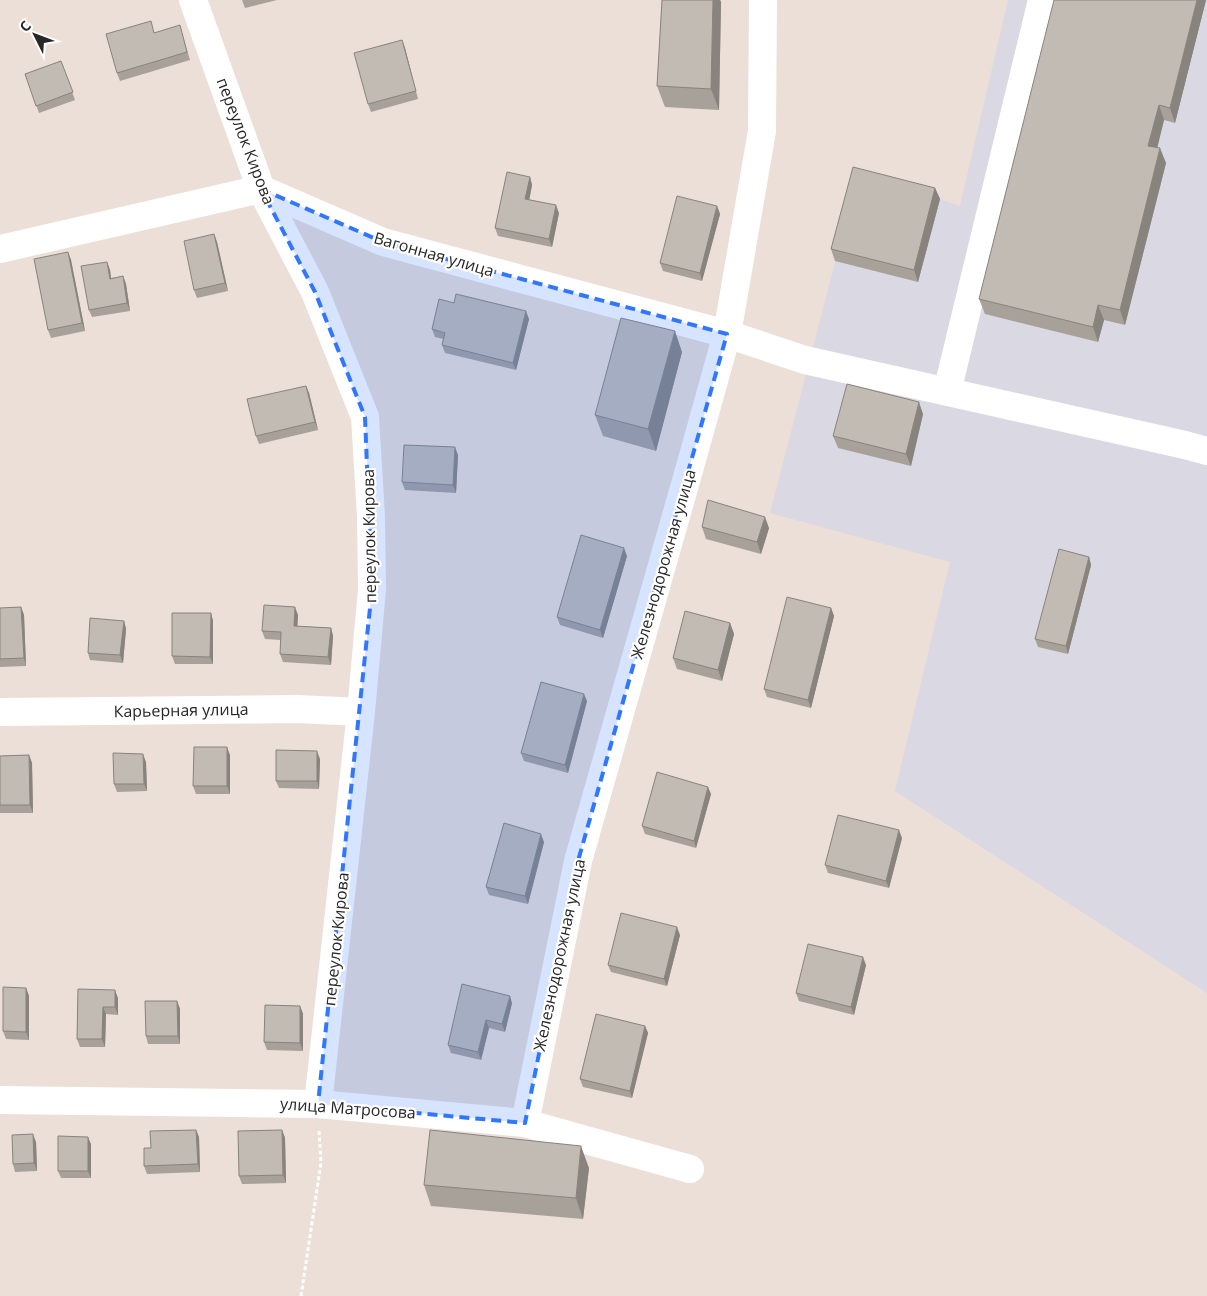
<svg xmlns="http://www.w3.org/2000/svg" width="1207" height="1296" font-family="'Open Sans',sans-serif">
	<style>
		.industrial { fill: #dad8e2 }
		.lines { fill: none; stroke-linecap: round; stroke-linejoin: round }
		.path { stroke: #fff; stroke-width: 3; stroke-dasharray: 4 2.5; stroke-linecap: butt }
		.minor { stroke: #fff; stroke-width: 28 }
		.wall { fill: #a7a19a }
		.shaded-wall { fill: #88837d }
		.building { fill: #c2bbb3; stroke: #88837d }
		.marked { fill: #3076ff; fill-opacity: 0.2; stroke: #3076ff; stroke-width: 4; stroke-dasharray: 10 6; stroke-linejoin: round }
		.labels { text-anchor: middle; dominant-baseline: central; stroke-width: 4.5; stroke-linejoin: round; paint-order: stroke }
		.street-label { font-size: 16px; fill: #272727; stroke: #fff }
	</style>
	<rect width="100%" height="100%" fill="#ebdfd7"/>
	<path class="industrial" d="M1008,0H1207V993L895,791L950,562L770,513L857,178L940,199L960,206Z"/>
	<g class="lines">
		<path class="path" d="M301,1296L321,1163L319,1131"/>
		<path class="minor" d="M193,0L261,189L315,292L365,417L371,516L372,589L361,712L318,1104
			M0,249L261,189L383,242L727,334L805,360L1185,445L1207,451
			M947,392L1042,0
			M0,712L298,709L361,712
			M0,1100L318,1104L525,1123L690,1169
			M525,1123L578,861L695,449L727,334L762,131L763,0"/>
	</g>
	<path class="wall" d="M242,0H277L245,8Z
		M662,0H720L721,2L719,110L665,107L657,86Z
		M1206,0L1175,123L1164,120L1157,148L1166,163L1125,325L1104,320L1098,342L985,314L979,299Z
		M182,33L190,60L120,81L117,73Z
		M402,40L405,48L418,99L371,112L368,104Z
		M61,61L75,100L39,113L25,74Z
		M530,177L532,185L529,200L559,213L552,247L498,236L495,228Z
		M935,188L940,199L918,282L835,261L831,249Z
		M717,206L720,214L702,281L663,271L660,263Z
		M214,234L217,242L228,291L197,298L194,290Z
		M68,252L71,260L85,331L51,338L48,330Z
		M107,262L110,270L111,278L123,276L126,284L130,311L92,317L89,310Z
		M529,319L516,370L445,353L442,345L443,339L435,337L432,329Z
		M682,352L656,451L603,436L595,415Z
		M306,386L309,393L318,430L259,444L256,436Z
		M923,414L911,466L838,448L833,436Z
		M458,455L456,493L405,490L402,482Z
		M702,527L769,528L761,554L706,539Z
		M627,556L603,638L560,625L557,617Z
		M1089,557L1091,565L1068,654L1038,647L1035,639Z
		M21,607L24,615L26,666L0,667V608Z
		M831,608L834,616L811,708L767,697L764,689Z
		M211,613L213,621V664H175L172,656Z
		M298,615L297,626L331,628L333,636L331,665L283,662L280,654L281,640L265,639L262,631Z
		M124,621L126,629L123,663L90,660L88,653Z
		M730,623L734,634L722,681L677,669L673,658Z
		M587,701L568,773L524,761L521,753Z
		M29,755L32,763L33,813H0V756Z
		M230,755V794H196L193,786Z
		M320,759L319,789L279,788L276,781Z
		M146,762L147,791L117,792L114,784Z
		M711,794L696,848L645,834L642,826Z
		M902,838L889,888L828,873L825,865Z
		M544,842L528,904L489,895L486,887Z
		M680,935L667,986L611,972L608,965Z
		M866,965L854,1015L799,1001L796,993Z
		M26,988L29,996V1040L6,1039L3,1031Z
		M78,989L118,998V1015L106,1014L105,1047H80L77,1039Z
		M177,1001L180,1009V1044H148L146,1036Z
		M512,1003L505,1032L489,1028L481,1060L451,1053L448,1045Z
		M300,1006L303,1014V1051L267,1050L264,1042Z
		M645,1026L648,1033L632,1098L583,1087L580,1079Z
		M196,1130L199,1137L200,1172L147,1174L144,1166L151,1148Z
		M282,1130L285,1138L286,1183L242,1184L239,1176Z
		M36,1142L37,1171L15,1172L13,1164Z
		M91,1144V1178H61L58,1171Z
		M589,1168L583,1219L431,1206L424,1185Z"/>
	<path class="shaded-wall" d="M713,0H720L721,2L719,110L711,89Z
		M1197,0H1206L1175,123L1170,108Z
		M402,40L405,48L418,99L416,91Z
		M1159,105L1164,120L1154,161L1148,146Z
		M1160,148L1166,163L1125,325L1120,310Z
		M530,177L532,185L528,207L525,199Z
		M935,188L940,199L918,282L914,270Z
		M556,205L559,213L552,247L549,239Z
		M717,206L720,214L702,281L700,273Z
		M214,234L217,242L228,291L225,283Z
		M68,252L71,260L85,331L82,323Z
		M107,262L110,270L112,286L110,279Z
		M123,276L126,284L130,311L127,303Z
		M1098,305L1104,320L1098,342L1093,327Z
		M526,311L529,319L516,370L513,363Z
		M675,331L682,352L656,451L648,429Z
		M306,386L309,393L318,430L315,422Z
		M919,402L923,414L911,466L906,454Z
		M455,447L458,455L456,493L453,485Z
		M765,517L769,528L761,554L757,542Z
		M624,548L627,556L603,638L600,630Z
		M1089,557L1091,565L1068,654L1066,646Z
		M21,607L24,615L26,666L24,658Z
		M295,607L298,615L297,634L294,626Z
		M831,608L834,616L811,708L808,700Z
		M211,613L213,621V664L210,657Z
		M124,621L126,629L123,663L120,655Z
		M730,623L734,634L722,681L718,670Z
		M331,628L333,636L331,665L328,657Z
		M584,694L587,701L568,773L565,765Z
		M227,747L230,755V794L227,786Z
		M317,751L320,759L319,789L317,781Z
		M143,754L146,762L147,791L144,784Z
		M29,755L32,763L33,813L30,805Z
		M708,787L711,794L696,848L694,841Z
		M899,830L902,838L889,888L886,881Z
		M541,834L544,842L528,904L525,896Z
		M677,927L680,935L667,986L664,979Z
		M863,957L866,965L854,1015L851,1007Z
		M26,988L29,996V1040L26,1032Z
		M115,990L118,998V1015L115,1007Z
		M510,996L512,1003L505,1032L502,1024Z
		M177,1001L180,1009V1044L178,1036Z
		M300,1006L303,1014V1051L300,1043Z
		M103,1007L106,1014L105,1047L102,1039Z
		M486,1020L489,1028L481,1060L478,1052Z
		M645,1026L648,1033L632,1098L630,1091Z
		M196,1130L199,1137L200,1172L198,1164Z
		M282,1130L285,1138L286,1183L283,1175Z
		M33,1134L36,1142L37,1171L34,1163Z
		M88,1137L91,1144V1178L88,1171Z
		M581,1146L589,1168L583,1219L576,1198Z"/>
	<path class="building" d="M662,0H713L711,89L657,86Z
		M1054,0H1197L1170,108L1159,105L1148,146L1160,148L1120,310L1098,305L1093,327L979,299Z
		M151,21L154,33L180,25L187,52L117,73L106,34Z
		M402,40L416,91L368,104L354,53Z
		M61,61L73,92L36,106L25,74Z
		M853,167L935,188L914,270L831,249Z
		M507,172L530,177L525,199L556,205L549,239L495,228Z
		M677,196L717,206L700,273L660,263Z
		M214,234L225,283L194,290L184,241Z
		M68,252L82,323L48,330L34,259Z
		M107,262L110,279L123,276L127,303L89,310L81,266Z
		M456,294L526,311L513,363L442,345L445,333L432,329L439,299L454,303Z
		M621,318L675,331L648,429L595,415Z
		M847,384L919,402L906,454L833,436Z
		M306,386L315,422L256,436L247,399Z
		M404,445L455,447L453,485L402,482Z
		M708,500L765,517L757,542L702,527Z
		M581,535L624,548L600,630L557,617Z
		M1059,549L1089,557L1066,646L1035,639Z
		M787,597L831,608L808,700L764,689Z
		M264,605L295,607L294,626L331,628L328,657L280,654L281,632L262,631Z
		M21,607L24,658L0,659V608Z
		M685,611L730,623L718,670L673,658Z
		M172,613H211L210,657L172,656Z
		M90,618L124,621L120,655L88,653Z
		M541,682L584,694L565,765L521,753Z
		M194,747H227V786H193Z
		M276,750L317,751V781H276Z
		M113,753L143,754L144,784H114Z
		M29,755L30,805H0V756Z
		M657,772L708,787L694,841L642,826Z
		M838,815L899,830L886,881L825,865Z
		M504,823L541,834L525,896L486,887Z
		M621,913L677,927L664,979L608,965Z
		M808,944L863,957L851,1007L796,993Z
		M462,984L510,996L502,1024L486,1020L478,1052L448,1045Z
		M3,987L26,988V1032L3,1031Z
		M78,989L115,990V1007H103L102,1039H77Z
		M145,1001H177L178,1036H146Z
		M265,1005L300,1006V1043L264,1042Z
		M596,1014L645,1026L630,1091L580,1079Z
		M196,1130L198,1164L144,1166V1148H151L150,1131Z
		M282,1130L283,1175L239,1176L238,1131Z
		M430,1130L581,1146L576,1198L424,1185Z
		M33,1134L34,1163L13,1164L12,1135Z
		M58,1136L88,1137V1171H58Z"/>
	<path class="marked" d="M261,189L383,242L727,334L578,861L525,1123L318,1104L372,589L365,417L315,292Z"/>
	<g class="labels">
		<g class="street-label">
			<text transform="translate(246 141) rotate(69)">переулок Кирова</text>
			<text transform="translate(434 254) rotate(16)">Вагонная улица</text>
			<text transform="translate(369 536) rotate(-91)">переулок Кирова</text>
			<text transform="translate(663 564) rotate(-74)">Железнодорожная улица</text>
			<text transform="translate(181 710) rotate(-1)">Карьерная улица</text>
			<text transform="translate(336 939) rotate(-84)">переулок Кирова</text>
			<text transform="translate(559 955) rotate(-78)">Железнодорожная улица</text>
			<text transform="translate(348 1108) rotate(4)">улица Матросова</text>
		</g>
	</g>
	<g transform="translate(35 35) rotate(312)" stroke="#ffffff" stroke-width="4" paint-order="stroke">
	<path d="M0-4L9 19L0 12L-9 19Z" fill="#272727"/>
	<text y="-8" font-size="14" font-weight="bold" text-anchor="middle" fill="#272727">С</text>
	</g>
</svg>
